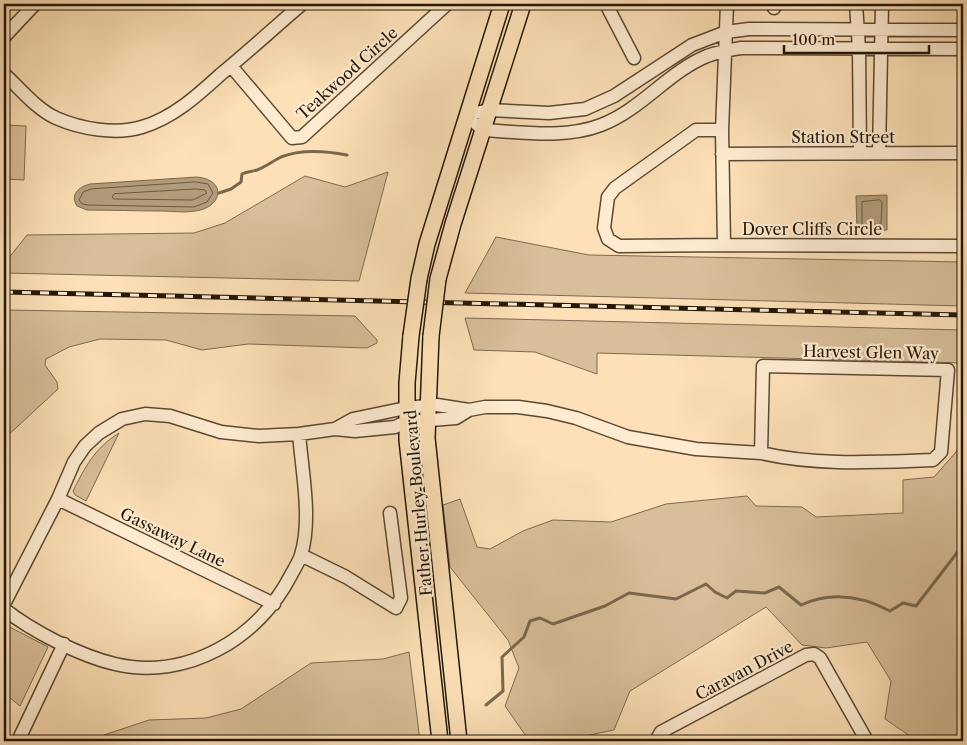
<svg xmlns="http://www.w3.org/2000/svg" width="967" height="745" font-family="'Libre Caslon Text',serif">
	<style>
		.green { fill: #d8be99; stroke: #7e6a50 }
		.water { fill: #b39c7b; stroke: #79674d }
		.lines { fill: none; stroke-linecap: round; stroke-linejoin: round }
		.shore { stroke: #6b5a41; stroke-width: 1 }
		.stream { stroke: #79674d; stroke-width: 3 }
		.minor-casing { stroke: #5a4933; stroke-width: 15 }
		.major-casing { stroke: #231707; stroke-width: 18 }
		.minor { stroke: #feebd0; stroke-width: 12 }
		.major { stroke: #fde0b7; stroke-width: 15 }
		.rail-casing { stroke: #231707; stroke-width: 5 }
		.rail { stroke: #feebd0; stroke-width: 3; stroke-dasharray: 9; stroke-linecap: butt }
		.major-bridge-casing { stroke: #231707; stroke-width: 18; stroke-linecap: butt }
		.major-bridge { stroke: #fde0b7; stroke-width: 15 }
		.labels { text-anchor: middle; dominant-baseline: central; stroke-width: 4.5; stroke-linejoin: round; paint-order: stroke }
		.street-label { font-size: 16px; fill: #231707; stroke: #feebd0 }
	</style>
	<rect width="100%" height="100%" fill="#fde0b7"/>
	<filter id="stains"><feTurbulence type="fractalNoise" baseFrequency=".004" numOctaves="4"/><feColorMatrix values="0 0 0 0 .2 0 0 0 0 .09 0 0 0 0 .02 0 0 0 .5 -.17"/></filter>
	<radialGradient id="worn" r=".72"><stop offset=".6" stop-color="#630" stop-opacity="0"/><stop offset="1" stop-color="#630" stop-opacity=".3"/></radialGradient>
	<path class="green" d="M4,125L26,126L24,180L4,179Z
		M388,172L359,281L4,273V264L27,235L194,233L225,223L305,176L345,187Z
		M496,237L589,255L963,262V306L465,293Z
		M4,310L355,316L377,340V343L367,348L248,344L202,350L166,340L100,339L69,347L46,359L45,365L57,382L58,389L4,439Z
		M465,318L963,330V363L597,353V374L535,352L474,350Z
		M119,433L86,501L75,495L73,491C85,467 95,448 119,433Z
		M963,439V741H912L907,734L885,719L891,681L867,642L826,648L802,645L766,607L630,691L614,730L560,741L528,739L505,706L519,668L508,640L450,567L443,505L460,499L477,547L490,549L523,531L553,520L611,522L666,504L747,496L756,506L802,507L816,517L903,513V480L934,477L956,452Z
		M4,624L48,647L20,706L4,693Z
		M409,652L420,741H95L104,735L149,720L206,718L241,709L311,663L383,659Z"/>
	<path class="water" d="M197,177C228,180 222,208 195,211C184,213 172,211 161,211C136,211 111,210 87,210L77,206C70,195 78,187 90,184Z
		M887,195V230L857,231L856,196Z"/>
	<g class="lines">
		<path class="shore" d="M196,182L208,184L213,193L207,202L194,207L88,205L82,204L79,200L83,192L91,189Z
			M196,189L205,190L207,193L193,200L114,199L112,197L114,194Z
			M880,200L882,203L881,224L862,225V202Z"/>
		<path class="stream" d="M219,193L231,189L241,182L242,174C248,171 251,172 257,170C265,167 273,161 281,157C301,149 326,151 347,155
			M486,705L503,691L502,657L524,637L530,621L540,618L553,624L605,606L629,593L676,599L706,584L715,592L727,598L736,591L765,593L779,587L801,605C832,591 862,596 890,611L903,603L916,606L963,545"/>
		<defs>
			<path id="minor" d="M606,4L634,58
				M727,4L722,130L724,245L963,246
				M774,4V8
				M856,4L859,49L860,153
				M4,37L35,4
				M231,66L292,138L302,137L447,4
				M4,74C20,88 36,109 56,118C81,129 116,135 142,127C173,118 198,95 221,74C249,51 275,27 302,4
				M467,115L483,130C521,132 565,139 601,125C641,110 668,72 707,56C718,52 730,50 741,48L963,49
				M467,115L489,110L549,113L585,109L614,96L692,45L726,32L749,29L963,30
				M722,130H696L615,188L608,197L604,228L608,239L619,246L724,245
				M879,153L882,4
				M722,154L963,153
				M763,366L948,370L941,452L933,460C875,462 818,466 761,453Z
				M335,429L353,419L406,408L437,405L469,410L485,407H518L547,411L576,418L628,437L696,449L761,453
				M58,499L274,604
				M301,555L346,577L396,608L401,598L390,513
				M4,604L58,499L74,462L85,446L99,433L122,419L145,414L170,416L221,432L259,436L299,434L335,429L355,431L395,427L406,422L456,418L469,410
				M4,609C32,631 80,656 115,664C187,681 259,638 291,575C294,569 299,562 301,555C312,520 302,471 299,434
				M18,741L64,644
				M656,741L661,732L806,655L814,654L820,658L867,741"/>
			<path id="major" d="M419,279L427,244L502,4
				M438,279L453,224L523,4
				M411,336L407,383V440L440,741
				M431,336L427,438L459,741"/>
		</defs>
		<use href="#minor" class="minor-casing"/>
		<use href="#major" class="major-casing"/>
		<use href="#minor" class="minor"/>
		<use href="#major" class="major"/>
		<defs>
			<path id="rail" d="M4,292L963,315"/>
		</defs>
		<use href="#rail" class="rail-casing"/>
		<use href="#rail" class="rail"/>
		<defs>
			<path id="major-bridge" d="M411,336L419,279
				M431,336L438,279"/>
		</defs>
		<use href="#major-bridge" class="major-bridge-casing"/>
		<use href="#major-bridge" class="major-bridge"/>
	</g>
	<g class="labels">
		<g class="street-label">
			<text transform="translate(347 73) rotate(-42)">Teakwood Circle</text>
			<text x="843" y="137">Station Street</text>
			<text x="812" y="229">Dover Cliffs Circle</text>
			<text transform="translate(871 352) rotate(1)">Harvest Glen Way</text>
			<text transform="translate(418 503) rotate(-95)">Father Hurley Boulevard</text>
			<text transform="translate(173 537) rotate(26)">Gassaway Lane</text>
			<text transform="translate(744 670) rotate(-28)">Caravan Drive</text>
		</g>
	</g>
	<rect width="967" height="745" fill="none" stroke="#fde0b7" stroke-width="20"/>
	<rect x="5" y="5" width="957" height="735" fill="none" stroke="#231707" stroke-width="2.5"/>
	<rect x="10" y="10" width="947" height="725" fill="none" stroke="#231707"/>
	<path d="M784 45v8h145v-8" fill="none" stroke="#231707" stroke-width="2.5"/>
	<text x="792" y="45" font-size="15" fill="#231707" stroke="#feebd0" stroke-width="4" paint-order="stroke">100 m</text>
	<rect width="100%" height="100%" filter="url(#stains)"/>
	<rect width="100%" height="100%" fill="url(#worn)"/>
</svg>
